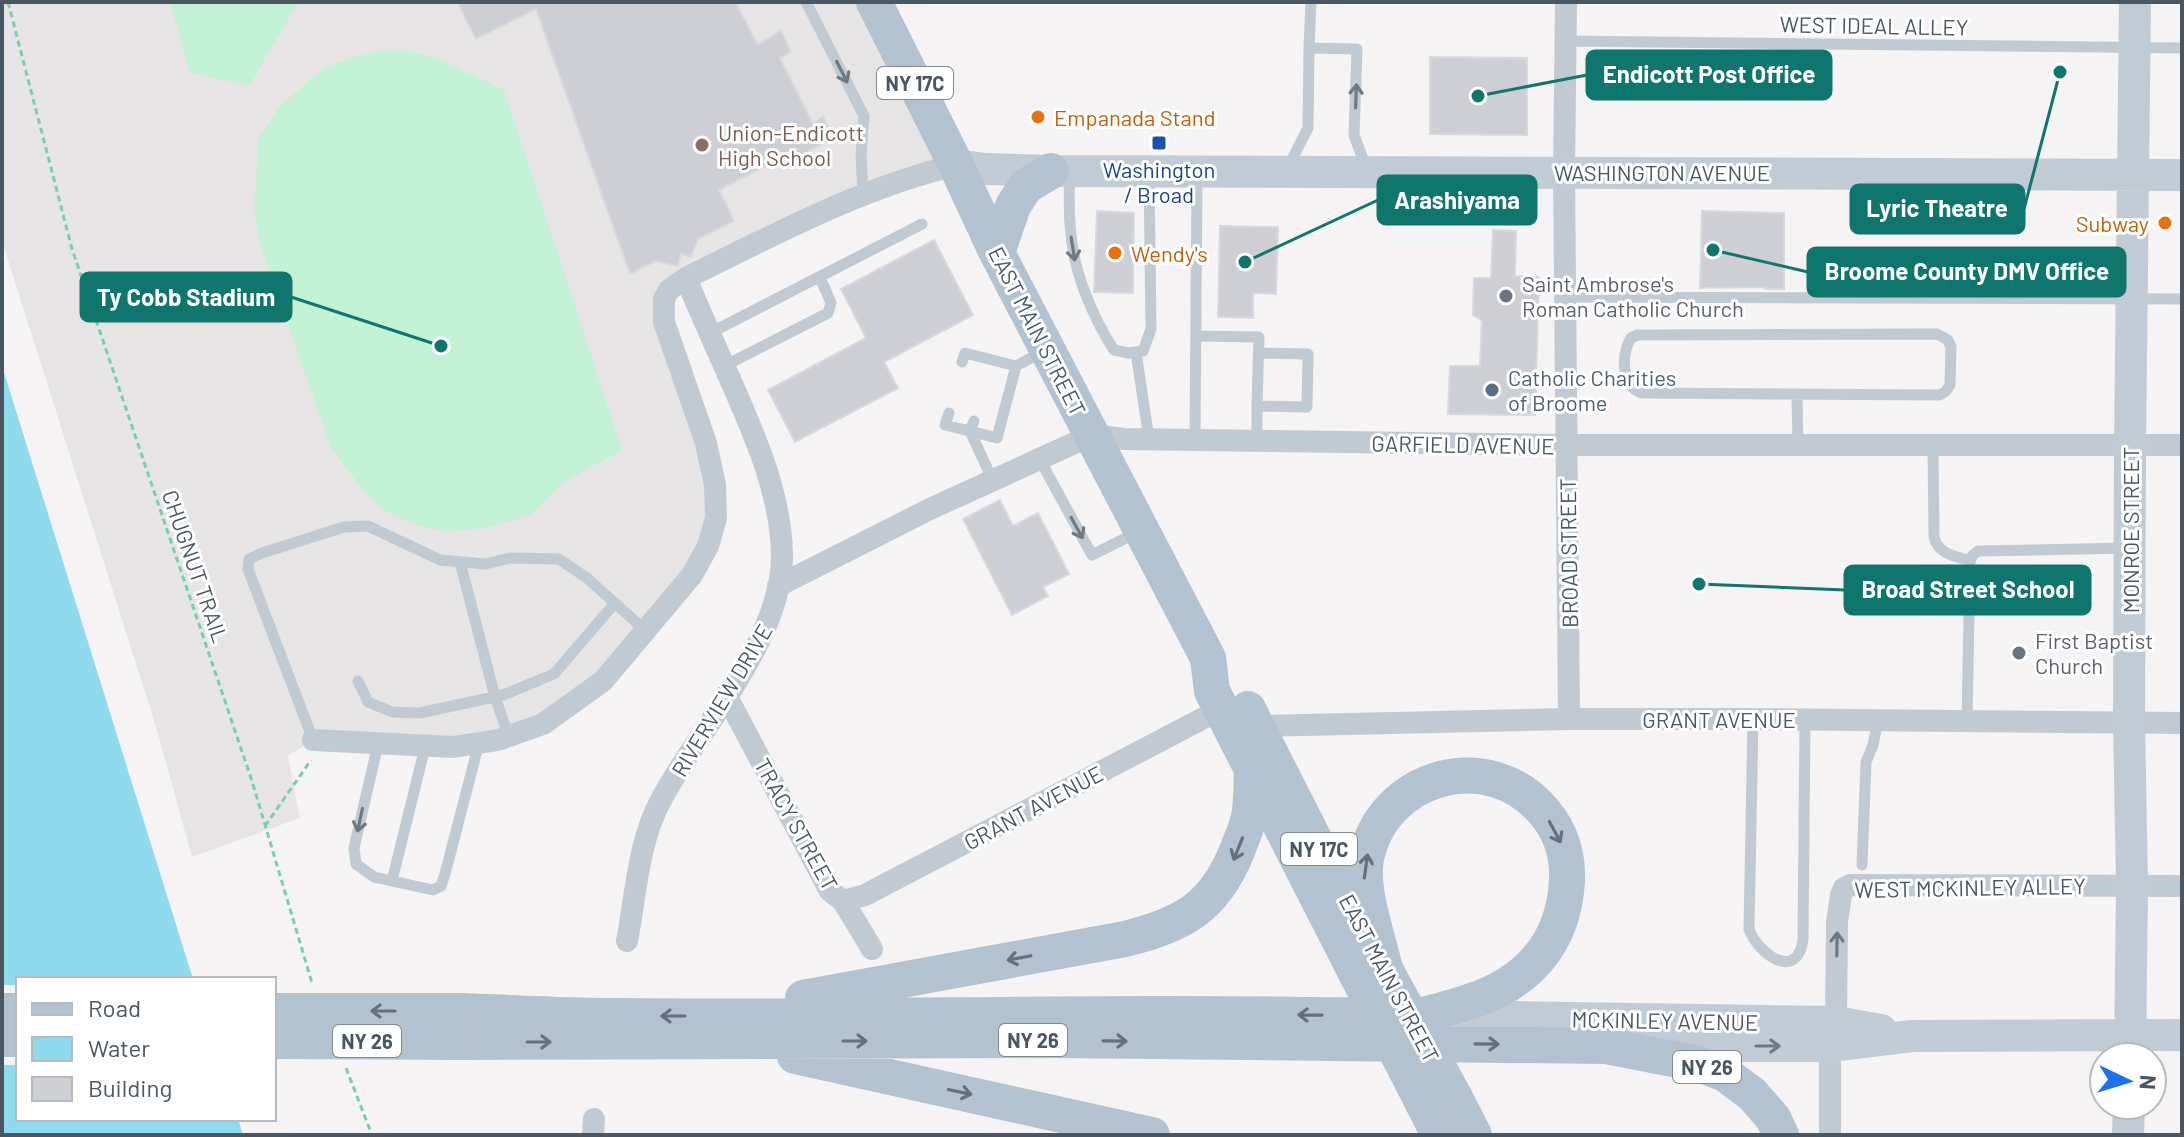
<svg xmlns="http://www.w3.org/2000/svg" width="2184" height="1137" font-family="Barlow,sans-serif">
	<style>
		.education { fill: #e6e4e5 }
		.pitch { fill: #c3f1d5 }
		.water { fill: #90daee }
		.pier { fill: #f5f3f3 }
		.building { fill: #cdcfd5; stroke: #d7d9de; stroke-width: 2 }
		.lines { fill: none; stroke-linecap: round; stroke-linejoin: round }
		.path { stroke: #7ad0a6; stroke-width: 3; stroke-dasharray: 6 4; stroke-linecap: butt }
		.lane { stroke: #c1cad2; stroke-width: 11 }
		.street { stroke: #c1cad2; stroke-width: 22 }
		.secondary { stroke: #c1cbd6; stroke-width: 32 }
		.primary { stroke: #b3c2d1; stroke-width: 36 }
		.primary-bridge { stroke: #b3c2d1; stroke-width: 36 }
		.oneway { stroke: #6e7983 }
		.oneway2 { stroke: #64717d }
		.oneway3 { stroke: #6e7984 }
		.food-dot { fill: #e8710a; stroke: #fff; stroke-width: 3 }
		.transit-dot { fill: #1a4fb4; stroke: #fff; stroke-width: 3 }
		.education-dot { fill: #8d6e63; stroke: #fff; stroke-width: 3 }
		.worship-dot { fill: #6b7280; stroke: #fff; stroke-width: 3 }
		.service-dot { fill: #5c6f8a; stroke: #fff; stroke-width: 3 }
		.labels { text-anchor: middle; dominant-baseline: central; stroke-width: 6; stroke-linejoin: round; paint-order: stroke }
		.shield { fill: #fff; stroke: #808990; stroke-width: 2 }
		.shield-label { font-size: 20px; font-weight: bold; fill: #4a5661 }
		.street-label { font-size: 22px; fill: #4a5661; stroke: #fff }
		.food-label { font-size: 22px; fill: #c56008; stroke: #fff; text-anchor: start }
		.education-label { font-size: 22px; fill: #785e54; stroke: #fff; text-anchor: start }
		.transit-label { font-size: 22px; fill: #164399; stroke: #fff }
		.worship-label { font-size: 22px; fill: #5b616d; stroke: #fff; text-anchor: start }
		.service-label { font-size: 22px; fill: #4e5e75; stroke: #fff; text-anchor: start }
		.leader { fill: none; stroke: #0f766e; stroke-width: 3 }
		.callout-dot { fill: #0f766e; stroke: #fff; stroke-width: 3 }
		.callout { fill: #0f766e; stroke: #0f766e; stroke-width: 3 }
		.callout-label { font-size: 24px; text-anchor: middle; font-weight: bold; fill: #fff }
	</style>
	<rect width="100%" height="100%" fill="#f5f3f3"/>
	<path class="education" d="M2,2H874L956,165L913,175L664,299L706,443L708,546L603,681L498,740H313L288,756L300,818L192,857L157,730L2,241Z"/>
	<path class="pitch" d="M170,2H298L249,86L190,72Z
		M381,51L414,52L443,61L504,90L622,450L564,482L531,515L485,528L447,532L415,524L384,511L364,491L331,448L260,243L254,207L259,138L279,107L324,68L351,58Z"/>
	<path class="water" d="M2,366L193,979H18V1119H238L243,1135H2Z"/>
	<path class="pier" d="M2,985H18V1065H2Z"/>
	<path class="building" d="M457,2H735L758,45L781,30L791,52L780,58L813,124L823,116L832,138L795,159L791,153L719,190L734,221L698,239L691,257L681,253L678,266L655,261L630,274L536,9L476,39Z
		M1430,57L1527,58V135L1430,134Z
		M1097,211L1134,213L1133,293L1094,292Z
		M1702,211L1784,213V289H1765L1766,287L1700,288Z
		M1220,226L1278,227L1276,294L1253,293V318L1218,317Z
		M1493,230L1516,231L1515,276L1539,277L1535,415L1448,414L1450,366H1480L1482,321L1473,315L1474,278H1491Z
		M934,240L973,315L884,362L898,388L795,442L768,390L866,338L841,289Z
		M1000,500L1013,526L1038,513L1069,574L1043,587L1048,596L1012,615L963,519Z"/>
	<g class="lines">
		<path class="path" d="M8,2L72,249L252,781L312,983
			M265,826L311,760
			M346,1068L372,1135"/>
		<path class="lane" d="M806,2L864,116L861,154L863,195
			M1566,41L2182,48
			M1309,48L1311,2
			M1287,169L1308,128L1309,48L1357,49L1354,135L1366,167
			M1069,172C1070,192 1068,214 1071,234C1074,273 1093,318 1114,350L1128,353L1143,351L1151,329L1149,174
			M1565,297L2182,299
			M710,333L922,224
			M1937,334L1948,340L1951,347L1950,385L1946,391L1940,395L1641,393C1621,385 1621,355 1631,338L1637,335Z
			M1196,336L1259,337L1257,406L1307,407L1308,354L1258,353
			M1136,352L1149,439
			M962,362L965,353L1016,366L997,438L970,431L993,481
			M724,366L828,313L831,303L820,277
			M1016,366L1044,351
			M1797,394L1798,445
			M949,413L945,425L970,431L974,421
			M1195,440L1197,176
			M1257,441V406
			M1933,445L1934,537C1938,554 1955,556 1970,561
			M1040,460L1092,555L1138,532
			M460,562L495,697L509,737
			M358,681L368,702L392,712L420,713L503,695L554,674L615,603
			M1753,719L1749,929C1758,954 1797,982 1803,940L1805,719
			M1967,721L1970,561L1973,555L1978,551L2128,548
			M313,740L248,569L249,559L262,553L344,527L368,526L440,560L485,564L510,558L559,559L587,578L646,631
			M378,744L354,848L356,864L374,877L433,890L441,886L445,874L479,743
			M1862,865L1866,762L1873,745L1878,720
			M392,881L425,747"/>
		<path class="street" d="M1566,2L1564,172L1569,719
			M778,586L930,509L1092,435L1124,439L1567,445H2182
			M726,695L830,891L843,901L872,949
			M1257,726L1569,719H1740L2182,723
			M313,740L453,747L498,740L543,724L603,681L692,575L708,546L716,518L715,485L706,443L664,322V299L669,290L686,278C774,235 860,188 956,165
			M843,901L865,895L1221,709
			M627,941C636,895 638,842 661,800C700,726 784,639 782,552C780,491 754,434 730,379C715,345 700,312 686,278
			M1836,1022L1837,922L1841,895L1844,888L1850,885L2182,886
			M593,1135L594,1119
			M1830,1135V1046"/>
		<path class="secondary" d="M956,165L985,169L1051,171L2182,175
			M1436,1016L1836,1022L1881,1030
			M1658,1046H1830L1912,1036L2182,1035
			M2130,1057L2132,886L2129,723L2130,445L2135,2
			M2128,1135L2129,1105"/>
		<path class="primary" d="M874,2L956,165L997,253L1208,658L1212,691L1355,971
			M997,253L1013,206L1026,186L1051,171
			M1248,709L1313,837L1363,929
			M803,998L1125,939C1182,925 1214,908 1237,851C1241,840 1247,828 1249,816C1252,802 1251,787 1252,773
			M2,1011H18
			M461,1011C514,1013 568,1016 621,1016C800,1018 979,1014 1158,1014C1209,1014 1260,1014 1311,1015C1335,1015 1359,1015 1383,1016C1393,1016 1404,1017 1415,1016C1432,1014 1452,1007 1469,1002C1528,983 1564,943 1567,880C1568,856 1561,832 1545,813C1490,745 1382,775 1366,859C1360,889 1378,938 1385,969
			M2,1039H18
			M461,1042L1054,1040L1606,1046L1699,1064L1725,1074L1752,1094L1773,1118L1781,1135
			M795,1056L1152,1135
			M1455,1098L1474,1135
			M1424,1105L1439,1135"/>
		<path class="primary-bridge" d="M1385,969L1455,1098
			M1355,971L1424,1105
			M274,1011H461
			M274,1041L461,1042"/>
	</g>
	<defs><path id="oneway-shaft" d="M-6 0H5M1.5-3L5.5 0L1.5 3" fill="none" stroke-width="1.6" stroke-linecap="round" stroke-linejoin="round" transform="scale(2)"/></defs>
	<g class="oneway">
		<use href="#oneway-shaft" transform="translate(842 72) rotate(63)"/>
		<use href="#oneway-shaft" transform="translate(1356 96) rotate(-88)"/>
		<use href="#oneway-shaft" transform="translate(1073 249) rotate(81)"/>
		<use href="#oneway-shaft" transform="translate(1077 528) rotate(61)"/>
		<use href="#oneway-shaft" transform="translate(360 820) rotate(102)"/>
		<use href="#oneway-shaft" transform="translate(1837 944) rotate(-89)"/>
	</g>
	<g class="oneway2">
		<use href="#oneway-shaft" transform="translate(1555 832) rotate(62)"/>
		<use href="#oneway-shaft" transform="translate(1238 849) rotate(112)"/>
		<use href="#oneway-shaft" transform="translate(1366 866) rotate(-82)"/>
		<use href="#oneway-shaft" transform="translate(1019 958) rotate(169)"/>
		<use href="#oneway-shaft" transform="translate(383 1011) rotate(-180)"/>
		<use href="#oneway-shaft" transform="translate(1310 1015) rotate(-179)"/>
		<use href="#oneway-shaft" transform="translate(673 1016) rotate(180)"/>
		<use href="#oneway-shaft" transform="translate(855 1041)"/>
		<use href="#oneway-shaft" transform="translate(1115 1041) rotate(1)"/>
		<use href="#oneway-shaft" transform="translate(539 1042)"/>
		<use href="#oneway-shaft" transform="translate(1487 1044) rotate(1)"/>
		<use href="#oneway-shaft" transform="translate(960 1092) rotate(12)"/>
	</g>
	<use class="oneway3" href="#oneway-shaft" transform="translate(1768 1046)"/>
	<g class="food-dot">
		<circle cx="1038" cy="117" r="8"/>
		<circle cx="2165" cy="223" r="8"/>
		<circle cx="1115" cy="253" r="8"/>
	</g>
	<rect class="transit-dot" x="1151" y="135" width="16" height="16" rx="4"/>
	<circle class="education-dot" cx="702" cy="145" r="8"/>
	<g class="worship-dot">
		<circle cx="1506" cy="296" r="8"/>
		<circle cx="2019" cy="653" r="8"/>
	</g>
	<circle class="service-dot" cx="1492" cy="390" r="8"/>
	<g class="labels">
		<g class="shield">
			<rect x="877" y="67" width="76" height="32" rx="6"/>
			<rect x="1281" y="833" width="76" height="32" rx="6"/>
			<rect x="999" y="1024" width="68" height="32" rx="6"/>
			<rect x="333" y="1025" width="68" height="32" rx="6"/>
			<rect x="1673" y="1051" width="68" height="32" rx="6"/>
		</g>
		<g class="shield-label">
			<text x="915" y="83">NY 17C</text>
			<text x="1319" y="849">NY 17C</text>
			<text x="1033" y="1040">NY 26</text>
			<text x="367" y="1041">NY 26</text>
			<text x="1707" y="1067">NY 26</text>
		</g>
		<g class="street-label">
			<text transform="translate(1874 25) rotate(1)">WEST IDEAL ALLEY</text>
			<text x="1662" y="172">WASHINGTON AVENUE</text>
			<text transform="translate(1038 331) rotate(63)">EAST MAIN STREET</text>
			<text transform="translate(1463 444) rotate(1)">GARFIELD AVENUE</text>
			<text transform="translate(2130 530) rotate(-90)">MONROE STREET</text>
			<text transform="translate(1568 553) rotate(-91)">BROAD STREET</text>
			<text transform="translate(196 566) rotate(71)">CHUGNUT TRAIL</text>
			<text transform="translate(721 700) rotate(-59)">RIVERVIEW DRIVE</text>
			<text x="1719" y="719">GRANT AVENUE</text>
			<text transform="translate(1033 807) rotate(-28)">GRANT AVENUE</text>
			<text transform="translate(797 824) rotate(61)">TRACY STREET</text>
			<text transform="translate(1970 887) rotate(-1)">WEST MCKINLEY ALLEY</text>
			<text transform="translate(1390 978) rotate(62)">EAST MAIN STREET</text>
			<text transform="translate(1665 1020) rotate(1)">MCKINLEY AVENUE</text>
		</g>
		<g class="food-label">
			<text x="1054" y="117">Empanada Stand</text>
			<text x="2149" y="223" text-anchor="end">Subway</text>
			<text x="1131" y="253">Wendy's</text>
		</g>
		<g class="education-label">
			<text x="718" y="132">Union-Endicott<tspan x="718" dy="25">High School</tspan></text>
		</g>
		<g class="transit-label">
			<text x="1159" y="169">Washington<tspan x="1159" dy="25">/ Broad</tspan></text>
		</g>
		<g class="worship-label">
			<text x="1522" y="283">Saint Ambrose's<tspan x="1522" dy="25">Roman Catholic Church</tspan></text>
			<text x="2035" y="640">First Baptist<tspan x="2035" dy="25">Church</tspan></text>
		</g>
		<g class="service-label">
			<text x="1508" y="377">Catholic Charities<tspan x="1508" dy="25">of Broome</tspan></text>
		</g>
	</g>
	<path class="leader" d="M1478 96L1587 75M1245 262L1378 200M2060 72L2024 209M1713 250L1808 272M441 346L291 297M1699 584L1845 590"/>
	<g class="callout-dot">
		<circle cx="1478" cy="96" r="8"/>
		<circle cx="1245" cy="262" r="8"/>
		<circle cx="2060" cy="72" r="8"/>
		<circle cx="1713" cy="250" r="8"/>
		<circle cx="441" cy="346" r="8"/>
		<circle cx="1699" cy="584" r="8"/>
	</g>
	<g class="callout">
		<rect x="1587" y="51" width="244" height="48" rx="8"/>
		<rect x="1378" y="176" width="158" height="48" rx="8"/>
		<rect x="1851" y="185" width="173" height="48" rx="8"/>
		<rect x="1808" y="248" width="317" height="48" rx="8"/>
		<rect x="81" y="273" width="210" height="48" rx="8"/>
		<rect x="1845" y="566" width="245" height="48" rx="8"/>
	</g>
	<g class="callout-label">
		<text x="1709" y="83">Endicott Post Office</text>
		<text x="1457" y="209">Arashiyama</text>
		<text x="1937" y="217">Lyric Theatre</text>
		<text x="1967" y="280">Broome County DMV Office</text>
		<text x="186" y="306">Ty Cobb Stadium</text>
		<text x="1968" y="598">Broad Street School</text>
	</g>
	<rect width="2184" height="1137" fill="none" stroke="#4a5661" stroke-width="8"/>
	<rect x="16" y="977" width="260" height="144" fill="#ffffff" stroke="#b7bbc0" stroke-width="2"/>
	<rect x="32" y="1003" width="40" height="12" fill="#b3c2d1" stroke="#b7bbc0" stroke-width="2"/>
	<text x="88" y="1017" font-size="24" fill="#4a5661">Road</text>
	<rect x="32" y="1037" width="40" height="24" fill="#90daee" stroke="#b7bbc0" stroke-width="2"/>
	<text x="88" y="1057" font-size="24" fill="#4a5661">Water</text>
	<rect x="32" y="1077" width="40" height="24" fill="#cdcfd5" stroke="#b7bbc0" stroke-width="2"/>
	<text x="88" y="1097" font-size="24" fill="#4a5661">Building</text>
	<g transform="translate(2128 1081) rotate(94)"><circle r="38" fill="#ffffff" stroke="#b7bbc0" stroke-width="2"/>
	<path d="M0-6L14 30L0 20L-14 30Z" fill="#1a73e8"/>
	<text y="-12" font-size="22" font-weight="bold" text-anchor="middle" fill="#4a5661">N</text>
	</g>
</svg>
